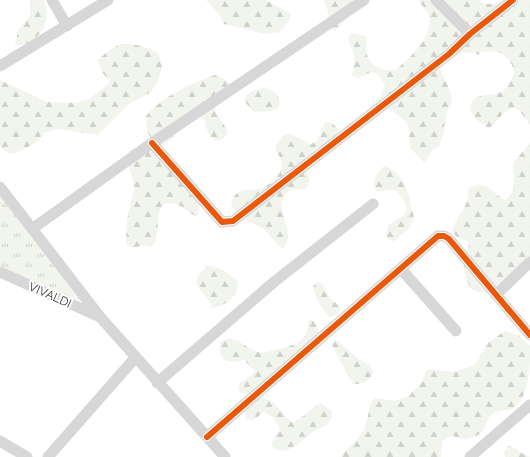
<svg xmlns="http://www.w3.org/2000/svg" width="530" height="457" font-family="Raleway,sans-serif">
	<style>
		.forest { fill: url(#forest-firs) }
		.park { fill: url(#park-tufts) }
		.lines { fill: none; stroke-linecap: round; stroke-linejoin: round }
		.street { stroke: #d7d7d7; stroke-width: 11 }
		.cycleway-casing { stroke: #fff; stroke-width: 8 }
		.cycleway { stroke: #e8590c; stroke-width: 6 }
		.labels { text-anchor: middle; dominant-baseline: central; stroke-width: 4; stroke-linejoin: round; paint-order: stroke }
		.street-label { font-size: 12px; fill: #333; stroke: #fff }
	</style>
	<defs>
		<pattern id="forest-firs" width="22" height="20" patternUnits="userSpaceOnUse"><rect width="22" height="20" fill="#f1f5ed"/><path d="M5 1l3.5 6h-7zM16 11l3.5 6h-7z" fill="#cfd2cc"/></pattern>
		<pattern id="park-tufts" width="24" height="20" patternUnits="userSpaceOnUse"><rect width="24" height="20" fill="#f1f5ed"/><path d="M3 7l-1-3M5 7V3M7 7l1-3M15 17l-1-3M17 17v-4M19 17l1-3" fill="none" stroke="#cfd2cc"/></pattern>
	</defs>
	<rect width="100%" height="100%" fill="#fff"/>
	<path class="forest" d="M30,0H43C55,19 37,48 15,45L18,31L30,15Z
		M206,0H266L291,14L289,21L280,32L266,34L224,24L218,13Z
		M323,0H364L335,31C325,22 331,8 323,0Z
		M418,0H478C490,8 497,1 510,0C517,0 523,0 530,0V125L520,111L514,108C501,111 499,122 489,128C481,124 465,113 472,102C480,88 501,104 512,79C516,68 512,63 504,55C498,50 489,52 481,52L478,55C465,48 452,56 441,64V71L452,96L451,104L447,111L442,139L439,146L433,149L425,163L410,148L409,128L406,122L390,109L369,113V107L380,98L385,85L378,74L371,72L359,78L352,76L355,57L348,39L351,33L365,36C368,43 365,49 367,55C370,67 385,72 396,70C410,58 434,36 429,16C428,10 421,6 418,0Z
		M121,44C136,44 146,46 159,54L162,68L158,81L151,92L128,105L98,135L58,129L44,133L35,143L23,150L10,154L0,147V80L47,102L77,103L91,98L110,82L102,72L98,60L109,50Z
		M215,75L227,80L226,81L231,84L216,105L215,111L228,131L225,137L219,141C208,138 207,131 205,120L199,116L187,123L167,143L160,146C147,138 146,129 146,116C163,96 190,84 215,75Z
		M265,88C276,91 281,96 279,107C270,114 264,110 254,112L244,101C248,90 254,90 265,88Z
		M325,122L332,123L342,133V140L316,148L305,157C304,161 303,166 305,170C309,178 312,179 307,188C301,190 291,189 286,193C271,208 300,233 282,249L264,229L246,220L231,207C232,202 233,196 237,193C241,190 245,190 249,190C264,189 272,185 280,172C284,164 282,158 276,152V145L284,135L291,134L311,144L317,141Z
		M530,143V265C508,279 467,317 464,266C463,258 469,251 469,242L457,237L452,232C455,216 471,206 468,189C486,178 491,193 505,200C519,189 512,177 514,162Z
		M142,147L149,149L155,154L169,171L183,176L202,197L197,217C190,214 181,204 173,203C149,199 165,238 151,247L145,245L132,248L126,244L127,218L134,191V185L127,158L129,151L135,148Z
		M384,166C402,171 408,189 411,205C412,210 415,216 413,221C411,228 399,236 394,242L387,239L386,232L388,225L403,216L407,209C405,201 399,188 389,190C384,190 382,192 376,191C372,181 376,173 384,166Z
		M207,265L221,269L238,281C238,297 225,307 210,308L212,305L196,284L198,276Z
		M317,281L323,285L330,298L341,308C338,313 335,318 329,317L317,300L313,287Z
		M311,319L316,323L319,333L251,394L240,393L238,389L240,383L254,373V370L244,360L234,362L224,360L220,354V343C235,330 245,350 259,352C264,354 269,351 274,350C291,346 309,344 308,321Z
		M505,331L518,335L530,346C530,365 530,394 515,407C508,412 497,409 491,415C487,420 485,429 480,434C476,436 472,438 467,439C455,439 454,432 442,442L441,457H341C350,444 360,441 366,424C370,414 367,406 375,398L395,401L409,396L422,382L427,369L454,372L475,365L489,342Z
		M334,340L338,341L358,359L370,365L373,371C371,381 362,385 353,384L332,346Z
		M262,398L272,401L291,422C299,423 311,407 321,403L332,411V417C327,428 318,428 310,434C302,441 286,457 274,448C272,446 271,442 273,440C275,436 278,434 280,430L273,417L264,412L253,420L246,419L245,409L255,400Z
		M508,446C517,447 522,455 530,457H505L504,452Z"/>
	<path class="park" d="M0,195L89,305L0,266Z"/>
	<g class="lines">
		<path class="street" d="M52,0L67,26
			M436,0L470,34
			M0,66L108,0
			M152,143L222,222L233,221L449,54L470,34L513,0
			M0,187L101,318L225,457
			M32,229L152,143L364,0
			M401,269L456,331
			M0,272L100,317
			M496,295L530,262
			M157,383L274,282L373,204
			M207,437L438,236H444L449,239L530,335
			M0,441L27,457
			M48,457L135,358
			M470,457L530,405"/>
		<defs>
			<path id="cycleway" d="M152,143L222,222L233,221L449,54L470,34L513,0
				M207,437L438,236H444L449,239L530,335"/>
		</defs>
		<use href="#cycleway" class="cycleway-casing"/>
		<use href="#cycleway" class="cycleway"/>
	</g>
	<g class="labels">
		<g class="street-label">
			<text transform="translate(50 295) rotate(24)">VIVALDI</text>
		</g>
	</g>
</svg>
